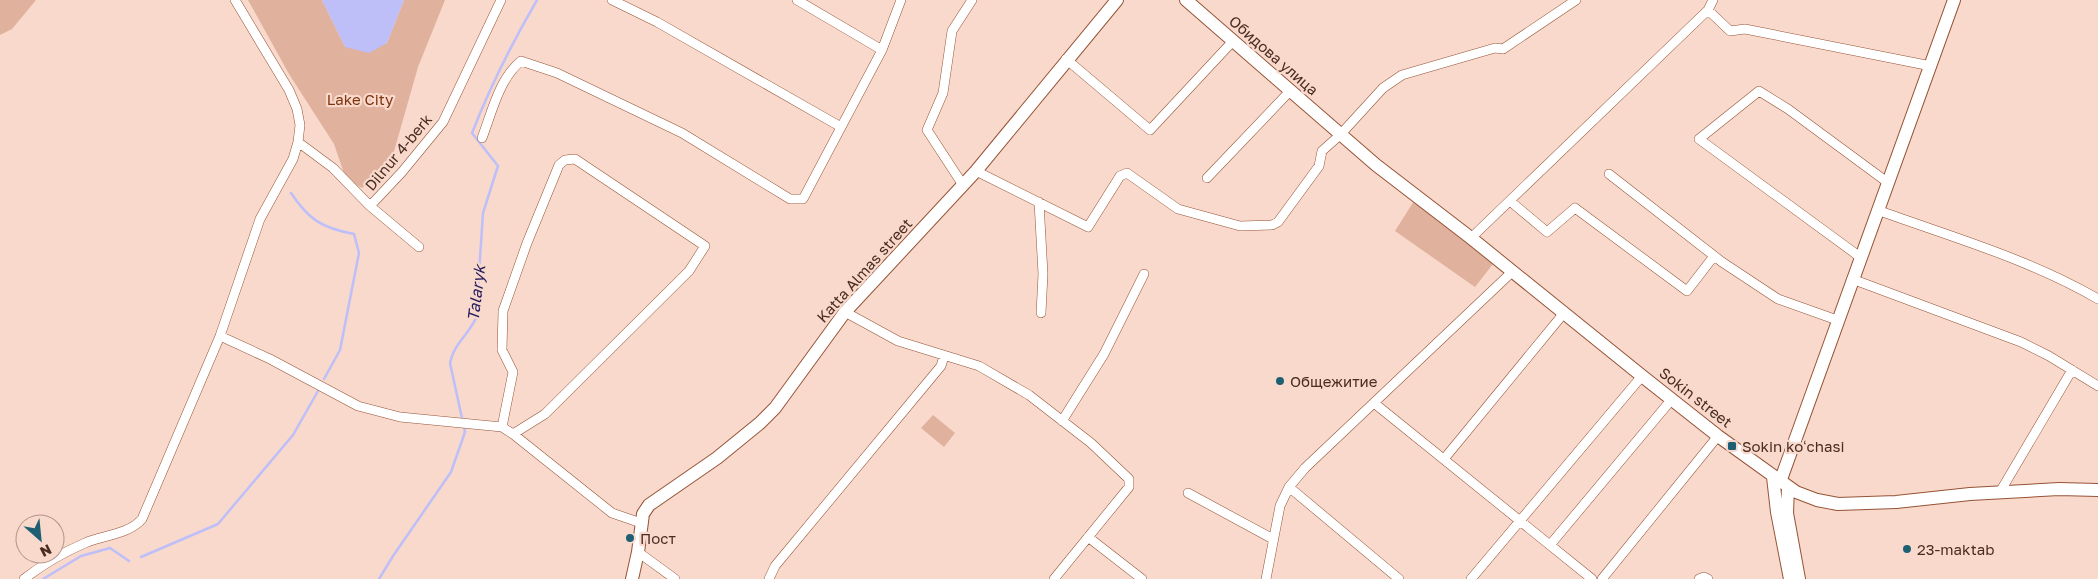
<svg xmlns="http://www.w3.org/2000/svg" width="2098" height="579" font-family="'Golos Text',sans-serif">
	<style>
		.green { fill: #e0b19c }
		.water { fill: #bebef9 }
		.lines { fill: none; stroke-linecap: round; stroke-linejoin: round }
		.stream { stroke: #bebef9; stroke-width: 2.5 }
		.street-casing { stroke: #965335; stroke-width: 10 }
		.secondary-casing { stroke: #965335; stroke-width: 14 }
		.street { stroke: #fff; stroke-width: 9 }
		.secondary { stroke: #fff; stroke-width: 12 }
		.poi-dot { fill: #1f5f74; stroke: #f8d9cc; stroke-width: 2 }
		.labels { text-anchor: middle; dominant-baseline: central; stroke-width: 4.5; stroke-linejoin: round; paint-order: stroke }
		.street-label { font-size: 15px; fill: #4b2d20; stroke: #f8d9cc }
		.park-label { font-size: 15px; fill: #7f3610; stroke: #f8d9cc }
		.poi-label { font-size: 15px; fill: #4b2d20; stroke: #f8d9cc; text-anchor: start }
		.water-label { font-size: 16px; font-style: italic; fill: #261b5d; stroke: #f8d9cc }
	</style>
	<rect width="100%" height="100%" fill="#f8d9cc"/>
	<path class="green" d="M0,0H36L12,29L0,35Z
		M248,0H322L345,47L387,43L404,0H445L418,67L391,162L362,188L346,179L334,144L289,74Z
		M1414,201L1493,264L1475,287L1395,231Z
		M933,415L955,433L944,447L921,428Z"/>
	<path class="water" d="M322,0H404L387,43L369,53L345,47Z"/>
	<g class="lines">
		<path class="stream" d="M291,193C309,220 322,228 354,234L359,253L340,350L324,379
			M141,557L218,524L293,435L318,391
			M43,579L81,556L110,548L129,561
			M379,579L393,556L451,472L465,432L450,363C453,345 469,334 476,318L483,213L498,166L472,133C490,87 512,43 537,0"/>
		<defs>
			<path id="street" d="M612,0L657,22L841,127
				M797,0L882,50
				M1708,10L1730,31L1745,29L1931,66
				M1066,59L1150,130L1233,41
				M482,138C492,112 499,79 521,61L557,73L682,133L790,199H803L882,50L901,0
				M298,142L333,168L370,206L402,172L443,122L501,0
				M976,171L1088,227L1120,176L1127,173L1178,209L1240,226L1272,225L1278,222L1319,166L1322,151L1340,135L1383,88L1402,75L1495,48L1503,49L1576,0
				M1609,174L1722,262L1778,299L1837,320
				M1207,178L1291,90
				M963,185L927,130L943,93L952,31L972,0
				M1510,201L1547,232L1575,208L1687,291L1714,256
				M1039,202L1043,274L1041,313
				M370,206L419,247
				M1877,210C1952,237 2029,259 2098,299
				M1471,238L1708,10L1713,0
				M1860,257L1699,139L1759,91L1788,109L1887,182
				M1852,279L2021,342L2049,356L2098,386
				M845,312L898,341L979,366L1029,395L1091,443L1129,479V487L1054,579
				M220,336L270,359L358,406L400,417L502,427L513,434L612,513L641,523
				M1374,403L1592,579
				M1062,421L1104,354L1144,274
				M502,427L513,372L502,350L503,311L527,243L559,165L565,160L575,159L705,246L689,271L545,414L513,434
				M1444,459L1564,313
				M1289,487L1399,579
				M2000,492L2072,370
				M1188,493L1273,539
				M1088,537L1142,579
				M1550,545L1672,399
				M638,552L675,579
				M24,579C42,565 64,552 85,543C103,535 128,535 142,519L220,336L260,219L293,159L298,142L300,125L297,109L289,90L235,0
				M769,579L775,566L941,366L944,356
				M1266,579L1280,506L1289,487L1305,468L1512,272
				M1471,579L1642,376
				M1602,579L1718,436
				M1699,579L1704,577L1708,579"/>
			<path id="secondary" d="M1186,0L1376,165L1471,238L1642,376L1718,436L1796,492L1817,500L1838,504L1896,502L1970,494L2059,489L2098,490
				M1773,477L1777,512L1790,579
				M1780,482L1954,0
				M1788,487L1787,513L1799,579
				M632,579L638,552L643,514L649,505L717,458L760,423L775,408L845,312L976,171L1117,0"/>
		</defs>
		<use href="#street" class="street-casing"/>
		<use href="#secondary" class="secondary-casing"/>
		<use href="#street" class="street"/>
		<use href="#secondary" class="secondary"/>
	</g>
	<g class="poi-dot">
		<circle cx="1280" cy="381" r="5"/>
		<rect x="1727" y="441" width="10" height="10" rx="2.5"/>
		<circle cx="630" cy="538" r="5"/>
		<circle cx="1907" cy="549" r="5"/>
	</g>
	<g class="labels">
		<g class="street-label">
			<text transform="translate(1274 55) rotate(41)">Обидова улица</text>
			<text transform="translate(398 152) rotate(-50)">Dilnur 4-berk</text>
			<text transform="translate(864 270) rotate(-48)">Katta Almas street</text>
			<text transform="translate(1696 397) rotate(38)">Sokin street</text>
		</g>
		<g class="park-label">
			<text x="360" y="99">Lake City</text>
		</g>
		<g class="poi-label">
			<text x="1290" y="381">Общежитие</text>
			<text x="1742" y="446">Sokin koʻchasi</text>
			<text x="640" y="538">Пост</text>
			<text x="1917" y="549">23-maktab</text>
		</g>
		<g class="water-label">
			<text transform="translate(476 293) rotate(-83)">Talaryk</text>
		</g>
	</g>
	<g transform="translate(40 539) rotate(153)"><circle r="24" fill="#f8d9cc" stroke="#b39487"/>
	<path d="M0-4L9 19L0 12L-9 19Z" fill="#1f5f74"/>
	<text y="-8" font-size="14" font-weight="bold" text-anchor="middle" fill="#4b2d20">N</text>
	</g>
</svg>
